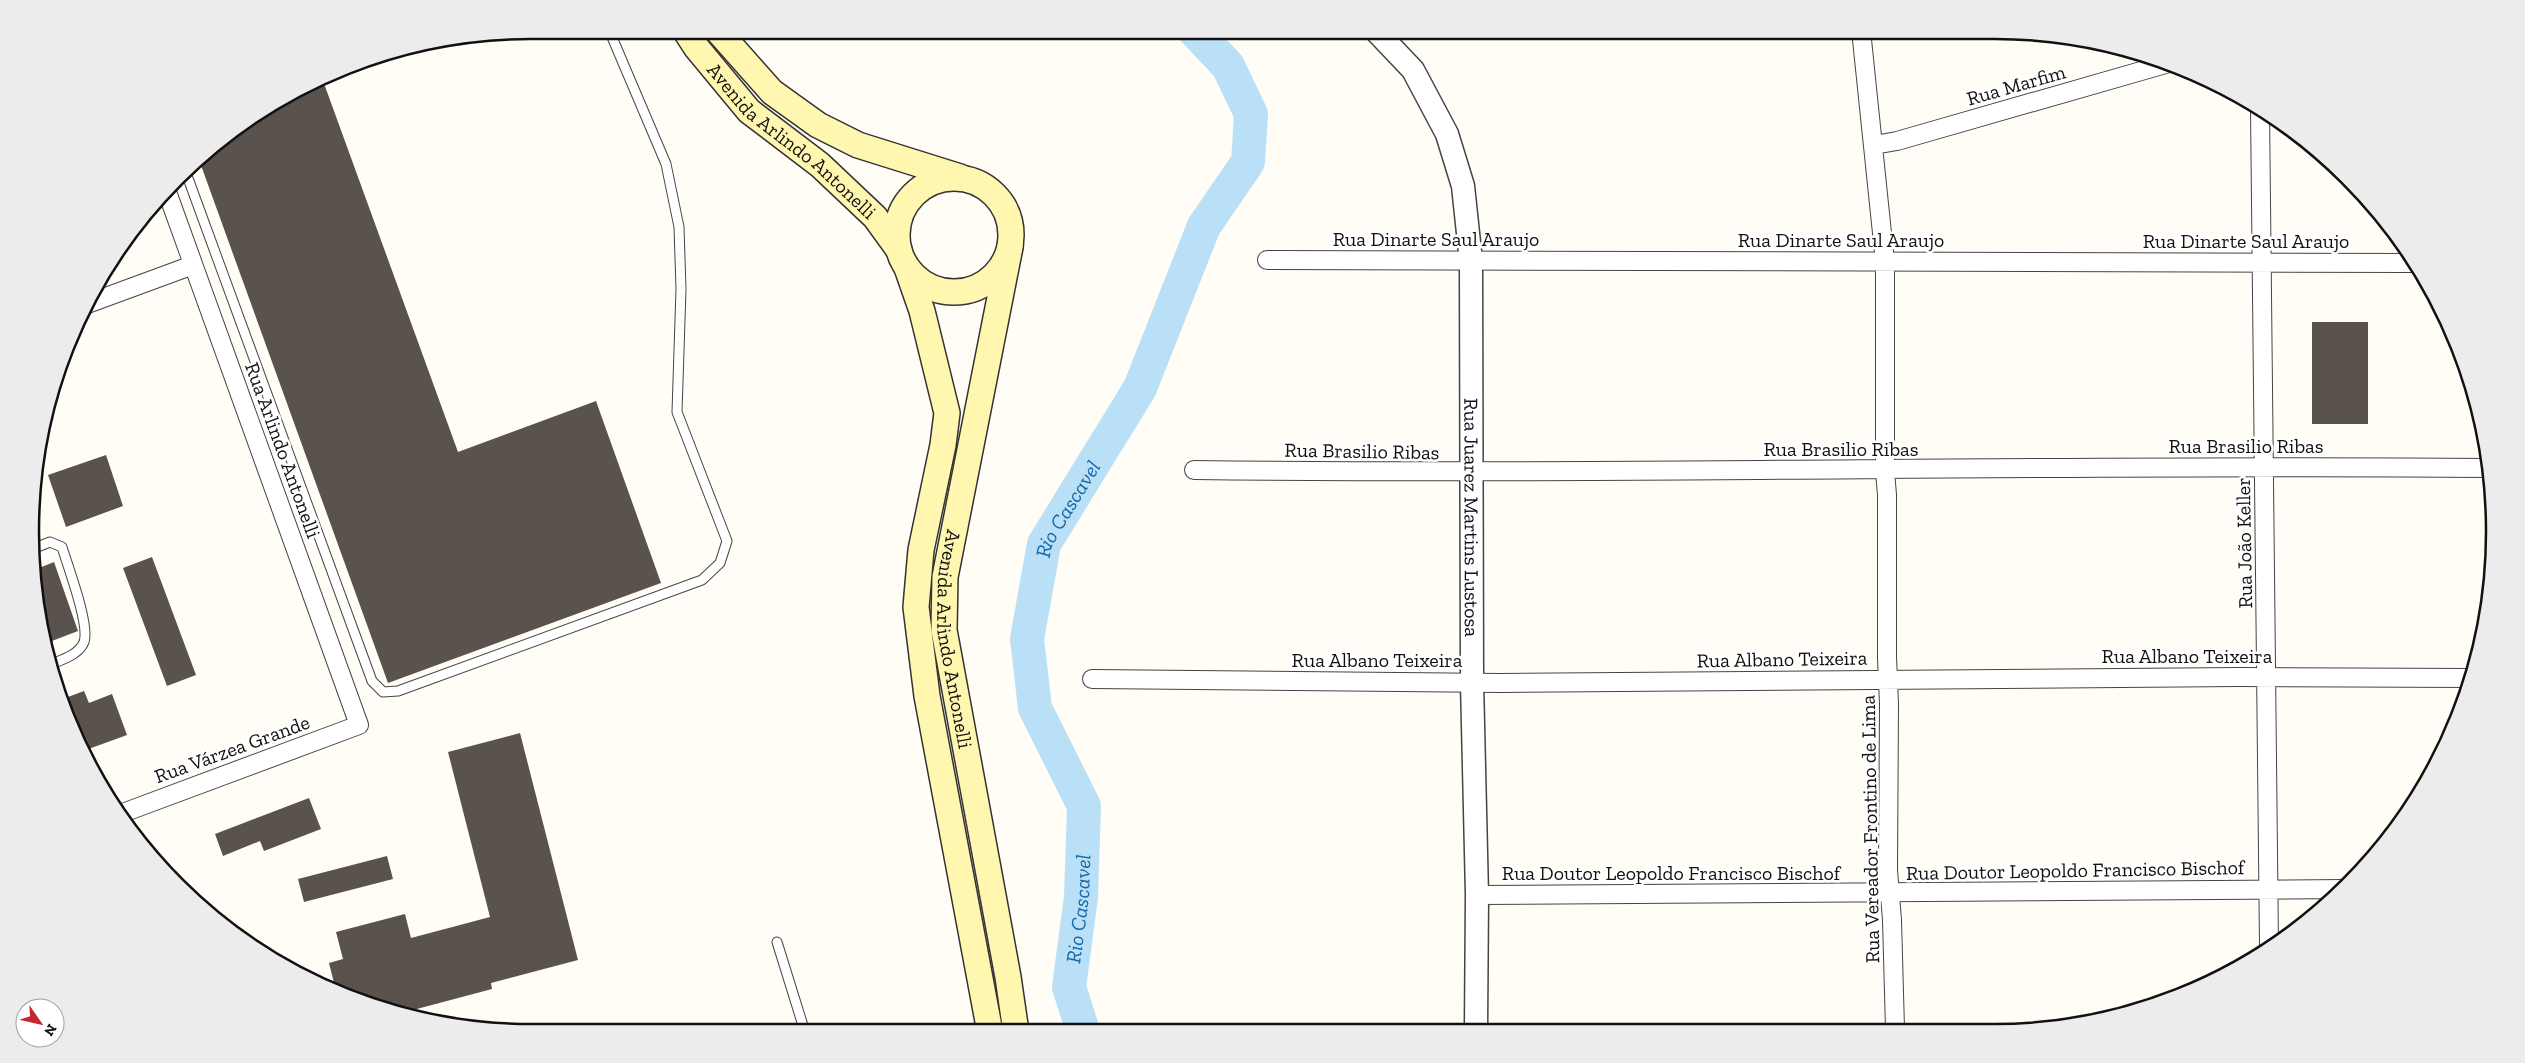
<svg xmlns="http://www.w3.org/2000/svg" width="2525" height="1063" font-family="'Zilla Slab',serif">
	<style>
		.lines { fill: none; stroke-linecap: round; stroke-linejoin: round }
		.river { stroke: #b9e0f7; stroke-width: 34 }
		.building { fill: #5a524d }
		.service-casing { stroke: #444; stroke-width: 11 }
		.minor-casing { stroke: #444; stroke-width: 20 }
		.tertiary-casing { stroke: #444; stroke-width: 25 }
		.secondary-casing { stroke: #333; stroke-width: 28 }
		.service { stroke: #fff; stroke-width: 9 }
		.minor { stroke: #fff; stroke-width: 18 }
		.tertiary { stroke: #fff; stroke-width: 22 }
		.secondary { stroke: #fff6b0; stroke-width: 25 }
		.labels { text-anchor: middle; dominant-baseline: central; stroke-width: 5; stroke-linejoin: round; paint-order: stroke }
		.street-label { font-size: 20px; fill: #111; stroke: #fff }
		.water-label { font-size: 21px; font-style: italic; fill: #1768a6; stroke: #fff }
		.rim { fill: none; stroke: #111; stroke-width: 2.5 }
	</style>
	<rect width="100%" height="100%" fill="#fffdf5"/>
	<g class="lines">
		<path class="river" id="s1" d="M1083,1031L1069,987L1081,897L1084,806L1035,708L1027,639L1044,544L1140,388L1204,226L1248,162L1251,114L1228,66L1194,30"/>
	</g>
	<path class="building" d="M322,78L458,452L596,401L661,583L388,683L198,157L281,97Z
		M2312,322H2368V424H2312Z
		M106,455L123,506L66,527L48,475Z
		M152,557L196,675L167,686L123,568Z
		M54,562L78,631L44,644L40,629L34,570Z
		M84,691L89,703L112,694L127,735L83,751L60,700Z
		M520,733L578,960L491,983L492,989L398,1014L370,1006L336,991L329,963L343,959L336,932L405,914L411,938L490,917L448,752Z
		M309,798L321,829L264,851L260,841L223,856L215,834Z
		M387,856L393,879L304,902L298,879Z"/>
	<g class="lines">
		<defs>
			<path id="service" d="M185,170L372,681L383,692L398,691L702,580L720,563L727,541L677,412L681,289L679,227L666,164L609,30
				M32,549L50,542L62,547C68,567 90,625 84,642C79,655 61,660 49,665
				M777,942L805,1032"/>
			<path id="minor" d="M1861,30L1885,262V471L1887,495V657L1889,704L1888,870L1892,920L1895,1029
				M2260,109L2269,946
				M1874,145L1897,141L2169,63
				M1267,260L2414,263
				M87,304L193,265
				M1194,470C1626,475 2057,464 2489,468
				M1092,679L1501,683L2239,677L2472,678
				M120,814L359,725L166,189
				M1477,895L2345,889"/>
			<g id="tertiary">
				<path id="s2" d="M1375,30L1413,70L1447,134L1463,186L1471,261L1472,682L1477,895L1476,1030"/>
			</g>
			<g id="secondary">
				<path id="s3" d="M685,30L696,47L749,111L820,165L875,217L899,250"/>
				<path d="M717,30L772,92L818,125L858,145L960,177"/>
				<circle cx="954" cy="235" r="57"/>
				<path id="s4" d="M1010,247L945,577L944,630L1008,977L1016,1032"/>
				<path d="M907,268L922,311L947,413L943,445L921,550L916,607L927,696L990,1032"/>
			</g>
		</defs>
		<use href="#service" class="service-casing"/>
		<use href="#minor" class="minor-casing"/>
		<use href="#tertiary" class="tertiary-casing"/>
		<use href="#secondary" class="secondary-casing"/>
		<use href="#service" class="service"/>
		<use href="#minor" class="minor"/>
		<use href="#tertiary" class="tertiary"/>
		<use href="#secondary" class="secondary"/>
	</g>
	<g class="labels">
		<g class="street-label">
			<text transform="translate(2016 85) rotate(-16)">Rua Marfim</text>
			<text stroke="none"><textPath href="#s3" startOffset="155">Avenida Arlindo Antonelli</textPath></text>
			<text x="1436" y="239">Rua Dinarte Saul Araujo</text>
			<text x="1841" y="240">Rua Dinarte Saul Araujo</text>
			<text x="2246" y="241">Rua Dinarte Saul Araujo</text>
			<text x="2246" y="446">Rua Brasilio Ribas</text>
			<text x="1841" y="449">Rua Brasilio Ribas</text>
			<text transform="translate(283 450) rotate(70)">Rua Arlindo Antonelli</text>
			<text transform="translate(1362 451) rotate(1)">Rua Brasilio Ribas</text>
			<text stroke="none"><textPath href="#s2" startOffset="514">Rua Juarez Martins Lustosa</textPath></text>
			<text transform="translate(2244 543) rotate(-91)">Rua João Keller</text>
			<text stroke="none"><textPath href="#s4" startOffset="399">Avenida Arlindo Antonelli</textPath></text>
			<text x="2187" y="656">Rua Albano Teixeira</text>
			<text transform="translate(1782 659) rotate(-1)">Rua Albano Teixeira</text>
			<text x="1377" y="660">Rua Albano Teixeira</text>
			<text transform="translate(232 749) rotate(-20)">Rua Várzea Grande</text>
			<text transform="translate(1870 829) rotate(-91)">Rua Vereador Frontino de Lima</text>
			<text transform="translate(2075 870) rotate(-1)">Rua Doutor Leopoldo Francisco Bischof</text>
			<text x="1671" y="873">Rua Doutor Leopoldo Francisco Bischof</text>
		</g>
		<g class="water-label">
			<text stroke="none"><textPath href="#s1" startOffset="545">Rio Cascavel</textPath></text>
			<text stroke="none"><textPath href="#s1" startOffset="125">Rio Cascavel</textPath></text>
		</g>
	</g>
	<path d="M0 0H2525V1063H0ZM531 39H1994A492 492 0 0 1 2486 531V532A492 492 0 0 1 1994 1024H531A492 492 0 0 1 39 532V531A492 492 0 0 1 531 39Z" fill="#ececec" fill-rule="evenodd"/>
	<path class="rim" d="M531 39H1994A492 492 0 0 1 2486 531V532A492 492 0 0 1 1994 1024H531A492 492 0 0 1 39 532V531A492 492 0 0 1 531 39Z"/>
	<g transform="translate(40 1023) rotate(124)"><circle r="24" fill="#ffffff" stroke="#a0a0a0"/>
	<path d="M0-4L9 19L0 12L-9 19Z" fill="#c4262e"/>
	<text y="-8" font-size="14" font-weight="bold" text-anchor="middle" fill="#111111">N</text>
	</g>
</svg>
